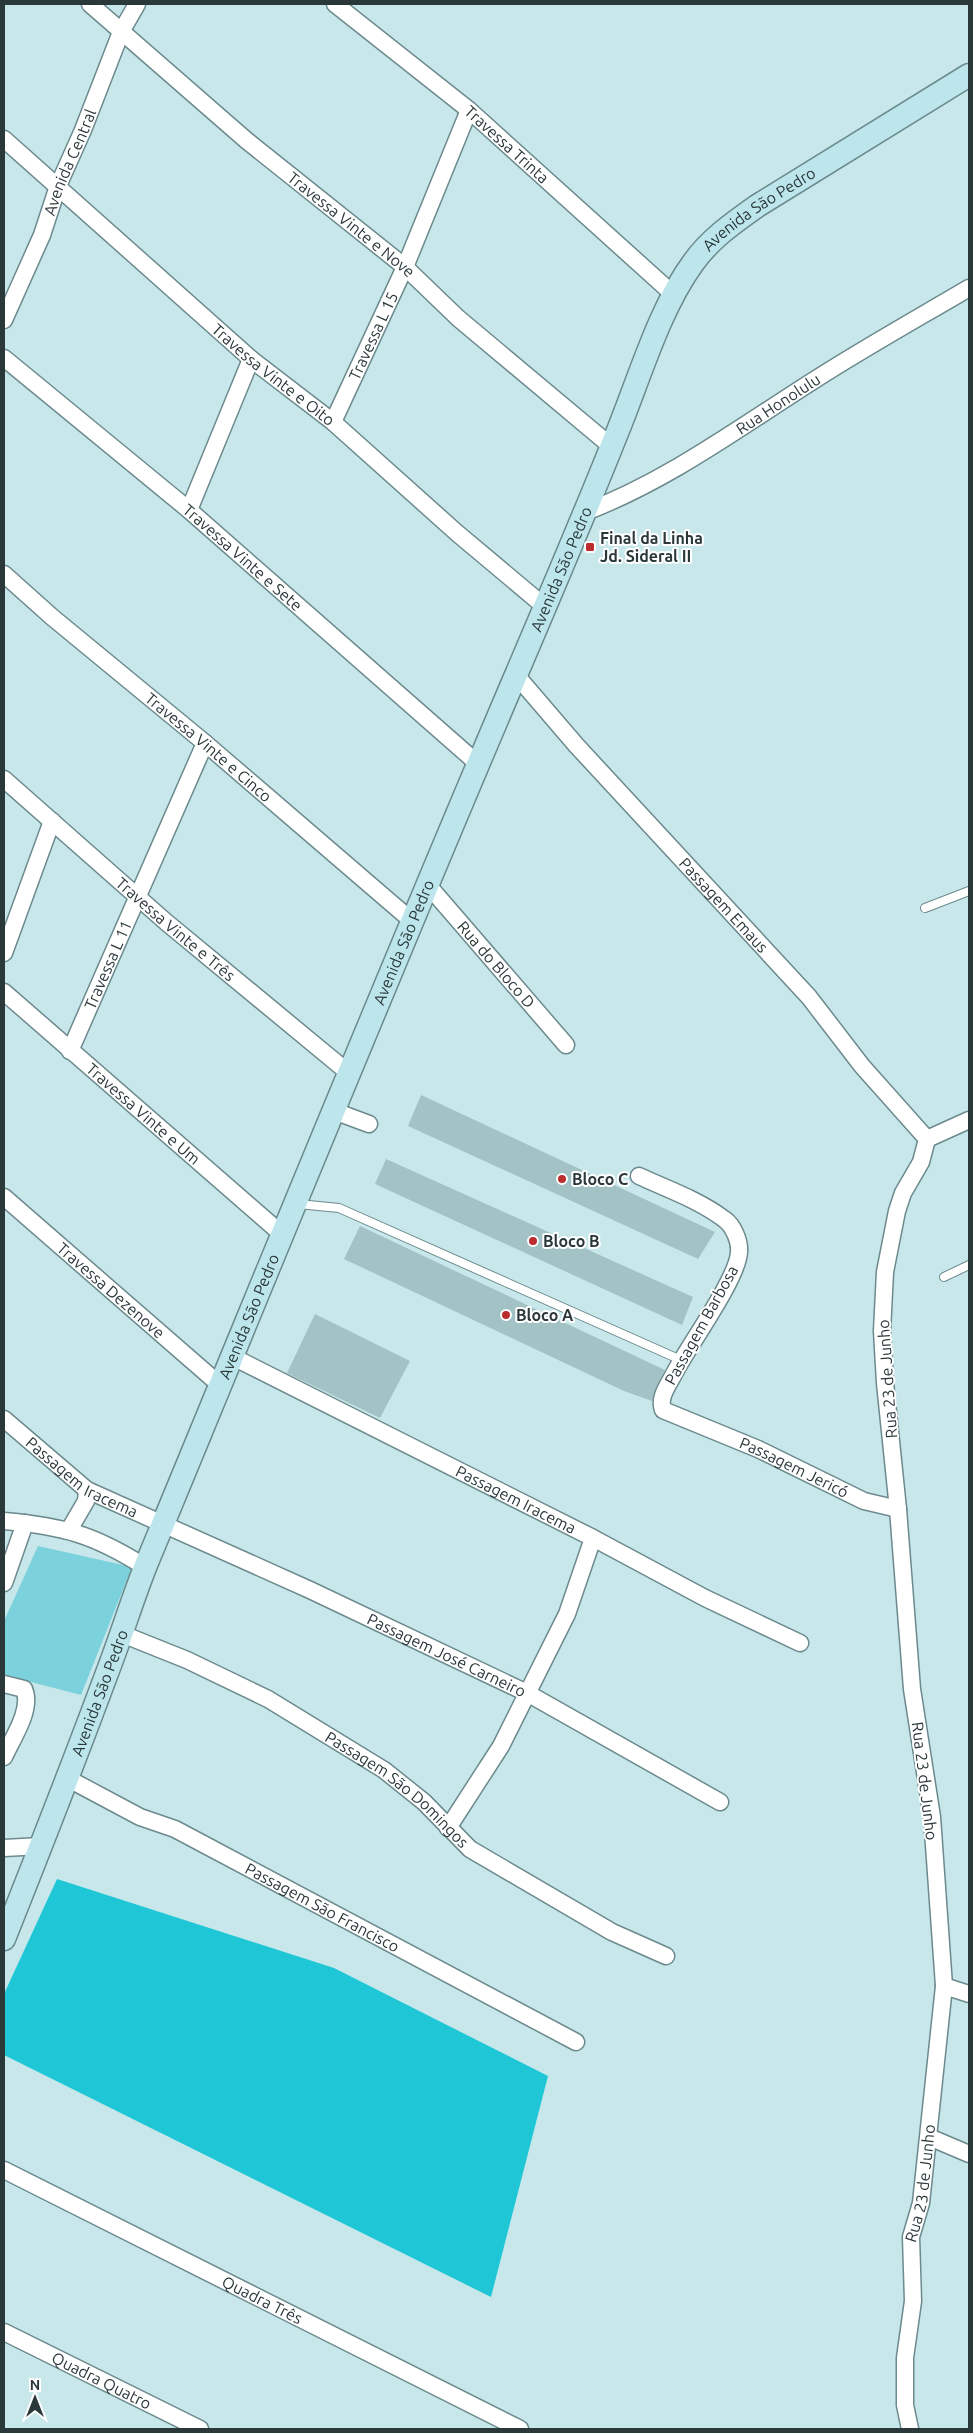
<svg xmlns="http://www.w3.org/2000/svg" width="973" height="2433" font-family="Ubuntu,sans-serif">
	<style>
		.green { fill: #7cd2dc }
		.forest { fill: #1fc7d6 }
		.building { fill: #a2c2c5 }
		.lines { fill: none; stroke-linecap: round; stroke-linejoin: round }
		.lane-casing { stroke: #6c8a8d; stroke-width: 10 }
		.street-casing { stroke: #6c8a8d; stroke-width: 19 }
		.secondary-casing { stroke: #6c8a8d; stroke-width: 25 }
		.lane { stroke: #fff; stroke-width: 8 }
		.street { stroke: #fff; stroke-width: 16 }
		.secondary { stroke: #bce6eb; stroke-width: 22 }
		.poi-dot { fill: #bb2c2f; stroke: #fff; stroke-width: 2 }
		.labels { text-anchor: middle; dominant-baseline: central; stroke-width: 4; stroke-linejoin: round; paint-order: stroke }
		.street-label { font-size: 16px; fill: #2b383a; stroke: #fff }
		.poi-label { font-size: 16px; font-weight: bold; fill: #2b383a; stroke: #fff; text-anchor: start }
	</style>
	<rect width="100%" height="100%" fill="#c7e7eb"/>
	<path class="green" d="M38,1546L132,1567L81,1695L4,1675V1621Z"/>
	<path class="forest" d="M57,1879L334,1968L548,2076L491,2297L4,2055V1994Z"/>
	<path class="building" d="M421,1095L715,1232L698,1259L408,1126Z
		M386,1159L693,1297L682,1325L375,1184Z
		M360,1226L665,1370L656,1387L652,1401L624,1391L344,1259Z
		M315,1314L410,1361L380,1418L287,1373Z"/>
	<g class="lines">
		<defs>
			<path id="lane" d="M925,908L969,891
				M298,1204L339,1208L681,1360
				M944,1277L969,1265"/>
			<g id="street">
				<path id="s1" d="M90,4L246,140L405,267L458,318L612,447"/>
				<path id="s2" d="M335,4L469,110L674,295"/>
				<path id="s3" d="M4,139L251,359L333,422L457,533L544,606"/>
				<path id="s4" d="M4,320L42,235L58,186L83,130L121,32L137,4"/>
				<path id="s5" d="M4,358L189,510L477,763"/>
				<path id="s6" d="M333,422L405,267L469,110"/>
				<path d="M189,510L251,359"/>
				<path id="s7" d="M583,513C668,481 740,427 816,379C866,347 918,318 969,288"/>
				<path id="s8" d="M4,574L52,617L205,743L412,921"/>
				<path id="s9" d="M516,675L576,745L809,997L862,1066L927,1139"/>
				<path id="s10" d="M4,779L166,922L350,1074"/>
				<path id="s11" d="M427,884L566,1045"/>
				<path d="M4,953L52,821"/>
				<path id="s12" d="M4,992L284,1236"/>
				<path id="s13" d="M70,1051L205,743"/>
				<path d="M334,1111L369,1124"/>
				<path d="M927,1139L969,1120"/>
				<path id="s14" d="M639,1176C667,1189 699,1200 724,1219C733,1225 740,1241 739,1252C738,1278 689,1345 675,1372C669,1384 658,1397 663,1410L758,1449L864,1501L898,1509"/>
				<path id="s15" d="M4,1197L220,1385"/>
				<path id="s16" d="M231,1356L593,1538L705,1598L800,1643"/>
				<path id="s17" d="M4,1419L87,1490L310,1590L527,1693L720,1802"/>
				<path d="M4,1521C63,1526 95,1535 145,1567"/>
				<path d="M69,1530L86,1501L87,1490"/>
				<path d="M4,1583L25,1523"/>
				<path id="s18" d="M122,1634L187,1660L268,1699L384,1770L424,1802L470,1849L612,1932L666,1956"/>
				<path d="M4,1684L24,1689C33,1709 12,1739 4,1757"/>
				<path id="s19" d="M65,1777L140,1817L175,1829L576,2042"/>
				<path d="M448,1828L501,1746L567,1614L593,1538"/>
				<path d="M4,1848L41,1846"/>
				<path d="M944,1986L969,1994"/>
				<path d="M929,2137L969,2154"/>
				<path id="s20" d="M4,2170L520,2429"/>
				<path id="s21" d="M4,2332L200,2429"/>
				<path id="s22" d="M910,2429L905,2405V2358L913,2301L911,2237L921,2203L944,1986L932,1817L912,1689L898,1509L885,1383L882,1331L885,1272L897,1211L903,1193L921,1162L927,1139"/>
			</g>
			<g id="secondary">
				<path id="s23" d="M4,1939C39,1851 74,1762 107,1673C121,1637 132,1600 146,1565C269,1268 390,970 516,675C551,593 586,511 619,428C640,376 660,308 693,263C710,239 733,223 757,206L969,75"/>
			</g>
		</defs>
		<use href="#lane" class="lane-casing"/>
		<use href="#street" class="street-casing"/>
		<use href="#secondary" class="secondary-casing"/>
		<use href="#lane" class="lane"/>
		<use href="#street" class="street"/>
		<use href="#secondary" class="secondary"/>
	</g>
	<g class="poi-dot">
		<rect x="585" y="542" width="10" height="10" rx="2.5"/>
		<circle cx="562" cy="1179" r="5"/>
		<circle cx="533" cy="1241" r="5"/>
		<circle cx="506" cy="1315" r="5"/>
	</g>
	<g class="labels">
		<g class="street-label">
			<text stroke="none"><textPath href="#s2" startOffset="222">Travessa Trinta</textPath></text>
			<text stroke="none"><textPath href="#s4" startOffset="171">Avenida Central</textPath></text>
			<text stroke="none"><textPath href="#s23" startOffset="1899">Avenida São Pedro</textPath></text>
			<text stroke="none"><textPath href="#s1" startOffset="342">Travessa Vinte e Nove</textPath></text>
			<text stroke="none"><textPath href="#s6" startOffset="95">Travessa L 15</textPath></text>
			<text stroke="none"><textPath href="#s3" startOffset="358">Travessa Vinte e Oito</textPath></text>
			<text stroke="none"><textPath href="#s7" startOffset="224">Rua Honolulu</textPath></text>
			<text stroke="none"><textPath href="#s5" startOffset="311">Travessa Vinte e Sete</textPath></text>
			<text stroke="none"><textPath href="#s23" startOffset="1479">Avenida São Pedro</textPath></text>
			<text stroke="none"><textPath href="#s8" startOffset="268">Travessa Vinte e Cinco</textPath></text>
			<text stroke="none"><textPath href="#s9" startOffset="310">Passagem Emaus</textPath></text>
			<text stroke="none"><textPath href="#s10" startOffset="228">Travessa Vinte e Três</textPath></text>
			<text stroke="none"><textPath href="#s23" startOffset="1074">Avenida São Pedro</textPath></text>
			<text stroke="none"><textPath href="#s13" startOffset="94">Travessa L 11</textPath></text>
			<text stroke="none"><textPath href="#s11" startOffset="106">Rua do Bloco D</textPath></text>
			<text stroke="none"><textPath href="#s12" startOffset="185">Travessa Vinte e Um</textPath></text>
			<text stroke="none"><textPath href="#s15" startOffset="142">Travessa Dezenove</textPath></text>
			<text stroke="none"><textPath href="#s23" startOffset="669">Avenida São Pedro</textPath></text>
			<text transform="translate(701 1325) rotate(-61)">Passagem Barbosa</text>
			<text transform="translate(887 1379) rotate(-94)">Rua 23 de Junho</text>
			<text stroke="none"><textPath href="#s14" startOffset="454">Passagem Jericó</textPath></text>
			<text stroke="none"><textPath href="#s17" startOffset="98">Passagem Iracema</textPath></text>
			<text stroke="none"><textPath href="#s16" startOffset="319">Passagem Iracema</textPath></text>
			<text stroke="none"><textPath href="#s17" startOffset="505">Passagem José Carneiro</textPath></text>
			<text stroke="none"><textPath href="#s23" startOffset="264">Avenida São Pedro</textPath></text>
			<text transform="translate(925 1781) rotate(83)">Rua 23 de Junho</text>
			<text stroke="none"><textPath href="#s18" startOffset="318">Passagem São Domingos</textPath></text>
			<text stroke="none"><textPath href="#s19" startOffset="289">Passagem São Francisco</textPath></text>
			<text stroke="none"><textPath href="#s22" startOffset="248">Rua 23 de Junho</textPath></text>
			<text stroke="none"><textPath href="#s20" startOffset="289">Quadra Três</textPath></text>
			<text stroke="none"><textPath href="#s21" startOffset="109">Quadra Quatro</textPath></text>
		</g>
		<g class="poi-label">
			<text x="600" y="538">Final da Linha<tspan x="600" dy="18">Jd. Sideral II</tspan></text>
			<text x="572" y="1179">Bloco C</text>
			<text x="543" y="1241">Bloco B</text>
			<text x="516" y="1315">Bloco A</text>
		</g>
	</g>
	<rect width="973" height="2433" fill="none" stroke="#2b383a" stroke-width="10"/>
	<g transform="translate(35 2398)" stroke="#ffffff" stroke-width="4" paint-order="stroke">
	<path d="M0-4L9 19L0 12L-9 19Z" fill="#2b383a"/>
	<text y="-8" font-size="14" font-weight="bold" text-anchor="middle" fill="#2b383a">N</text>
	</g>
</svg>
